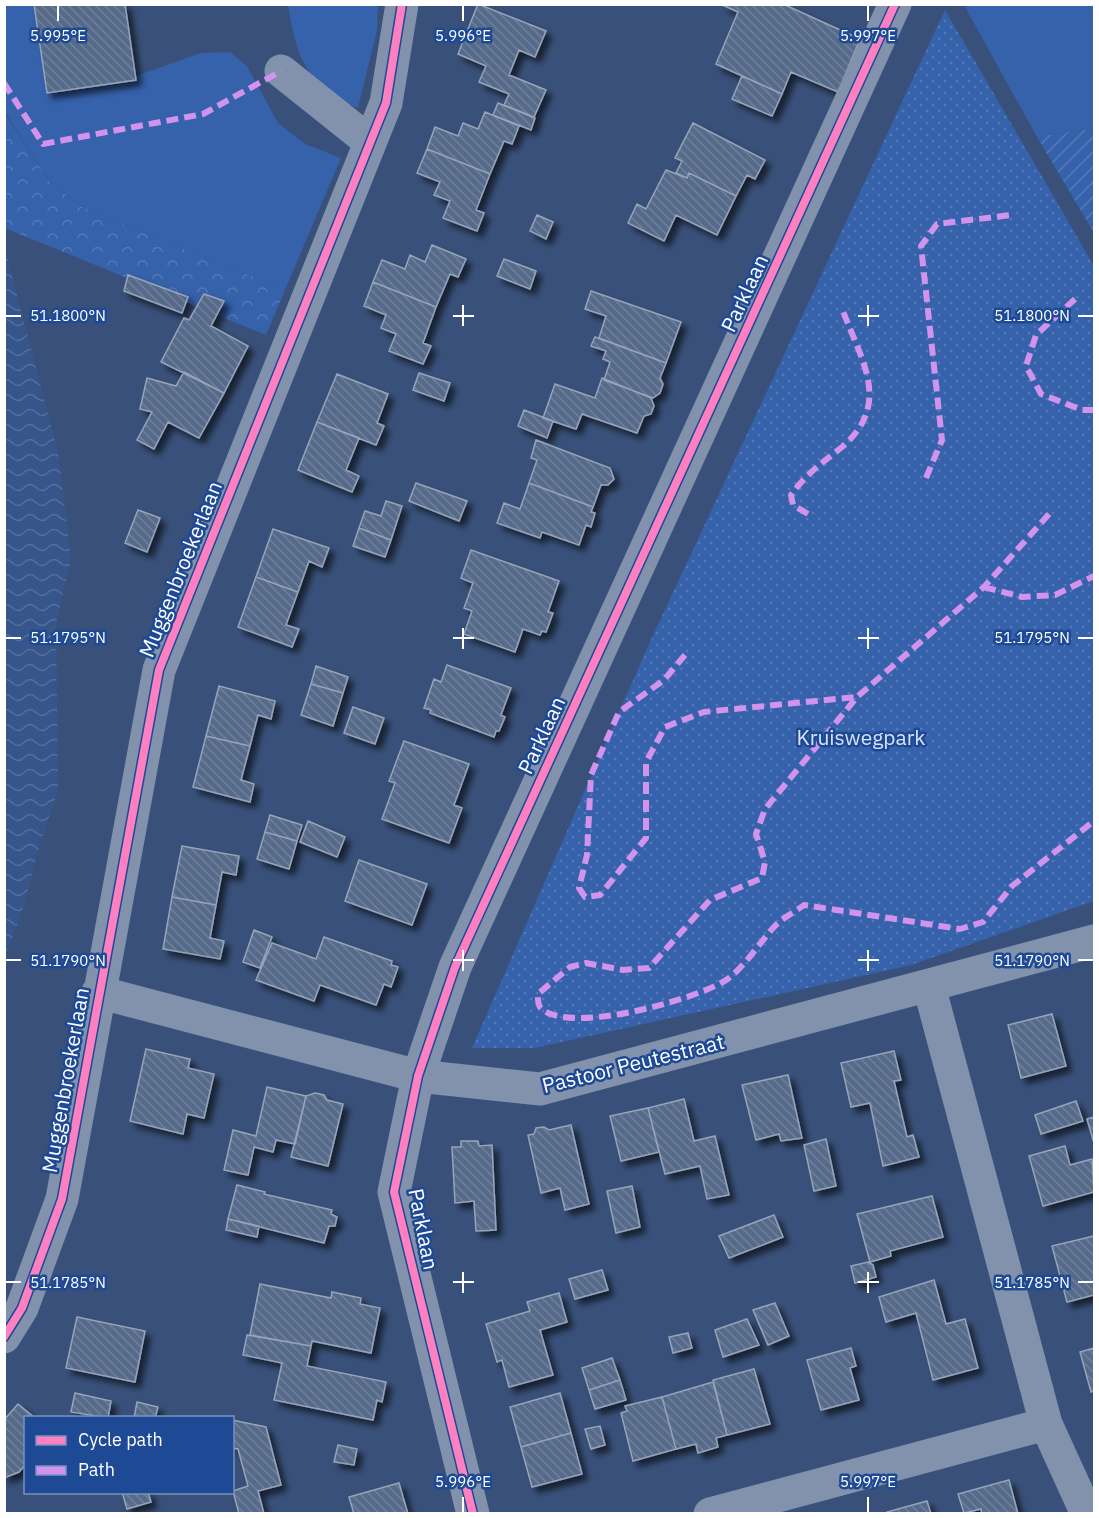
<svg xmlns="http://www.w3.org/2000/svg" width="1099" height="1518" font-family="'IBM Plex Sans',sans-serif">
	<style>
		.grass { fill: #3661ab }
		.forest { fill: url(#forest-crowns) }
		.park { fill: url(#park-dots) }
		.garden { fill: url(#garden-furrows) }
		.water { fill: url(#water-waves) }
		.building { fill: url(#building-back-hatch); stroke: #96a4ba; stroke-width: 1.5; filter: url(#shadow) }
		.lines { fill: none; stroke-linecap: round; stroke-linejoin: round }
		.minor { stroke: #8292ad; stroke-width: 33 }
		.quiet { stroke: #d193ec; stroke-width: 6; stroke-dasharray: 12 6; stroke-linecap: butt }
		.cycleway-casing { stroke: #1e4995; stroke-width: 11 }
		.cycleway { stroke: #ff80c0; stroke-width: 8 }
		.ticks { fill: none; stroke: #fff; stroke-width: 2 }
		.labels { text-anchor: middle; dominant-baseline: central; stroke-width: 5; stroke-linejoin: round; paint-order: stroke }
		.street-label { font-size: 21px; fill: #fff; stroke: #1e4995 }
		.park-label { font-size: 21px; fill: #d7e4fa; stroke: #1e4995 }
		.ticks-label { font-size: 15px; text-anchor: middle; fill: #fff; stroke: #1e4995; stroke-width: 5; stroke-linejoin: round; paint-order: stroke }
	</style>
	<defs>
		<pattern id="forest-crowns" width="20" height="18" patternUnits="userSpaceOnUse" patternTransform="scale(1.5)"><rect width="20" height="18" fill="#3661ab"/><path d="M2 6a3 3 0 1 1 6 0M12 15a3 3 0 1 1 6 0" fill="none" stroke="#5479b8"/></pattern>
		<pattern id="park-dots" width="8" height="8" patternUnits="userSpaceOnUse" patternTransform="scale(1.5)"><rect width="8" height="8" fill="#3661ab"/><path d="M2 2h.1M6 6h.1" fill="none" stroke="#5479b8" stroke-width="1.8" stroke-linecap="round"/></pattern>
		<pattern id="garden-furrows" width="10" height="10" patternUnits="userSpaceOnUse" patternTransform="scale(1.5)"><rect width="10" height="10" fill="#3661ab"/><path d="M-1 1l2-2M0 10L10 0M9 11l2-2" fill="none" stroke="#5479b8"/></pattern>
		<pattern id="water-waves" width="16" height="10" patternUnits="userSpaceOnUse" patternTransform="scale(1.5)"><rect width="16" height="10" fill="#36558b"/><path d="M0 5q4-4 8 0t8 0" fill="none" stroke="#546e9c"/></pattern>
		<pattern id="building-back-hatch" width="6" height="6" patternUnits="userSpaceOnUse" patternTransform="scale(1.5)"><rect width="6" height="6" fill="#576a8a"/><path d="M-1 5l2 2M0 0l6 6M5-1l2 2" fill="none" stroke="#70809c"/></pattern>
		<filter id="shadow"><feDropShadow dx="5.5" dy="5.5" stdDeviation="3" flood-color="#0009"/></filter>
	</defs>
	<rect width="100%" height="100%" fill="#39517a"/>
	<path class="grass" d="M5,5H116L125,80L201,53L230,52L247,66L278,123L305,144L341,158L285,290L82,207L49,181L5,112Z
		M288,5H378L377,30L358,108C307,88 296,56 288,5Z
		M964,5H1094V128L1037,137Z"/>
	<path class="forest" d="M4,112L49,181L82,207L285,290L266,335L5,228Z"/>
	<path class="park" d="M945,10L1094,266V901L911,965L535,1048H472L649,644Z"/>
	<path class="garden" d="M1094,128V233L1037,137Z"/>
	<path class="water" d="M5,249L58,452L71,559L56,623L58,791L40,844L21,916L5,956Z"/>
	<path class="building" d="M34,4H125L136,80L47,93Z
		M478,4L546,31L535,57L519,50L509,75L546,90L534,117L504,105L509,94L479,82L486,66L458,54Z
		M720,4H783L860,39L838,92L791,72L782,94L716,64L738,12Z
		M742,76L782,94L772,116L732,99Z
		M498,103L535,118L531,130L493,115Z
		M485,112L519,126L512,144L504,141L490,174L427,149L435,127L458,136L463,123L478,129Z
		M693,123L765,160L755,179L747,175L736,196L689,173L687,178L676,173L682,161L675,158Z
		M427,149L490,174L476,210L484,213L477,231L443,218L450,201L434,195L440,182L417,173Z
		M666,170L687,178L689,173L736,196L717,235L676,215L664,241L628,223L637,204L646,209Z
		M537,215L553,222L546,239L530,231Z
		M432,245L466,259L458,277L450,274L436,307L373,282L382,260L405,269L410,255L425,262Z
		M504,259L536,271L530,289L497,276Z
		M128,275L188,297L182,313L124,291Z
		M373,282L436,307L423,343L431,346L423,364L389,351L396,334L381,328L386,315L364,306Z
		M591,291L681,322L666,363L599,338L606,316L585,309Z
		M204,294L224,301L211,326L248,346L224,393L161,362L184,318L189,320Z
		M595,337L666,363L660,378L663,384L660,393L653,398L604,380L610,362L603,359L606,351L591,346Z
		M184,372L224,393L199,438L168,422L154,449L137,440L152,412L140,409L147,378L176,386Z
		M419,373L450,383L444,401L413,390Z
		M337,374L388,394L377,423L384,426L376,445L317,422Z
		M602,378L651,398L654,406L651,414L644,416L637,433L582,414L576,429L543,418L555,384L595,398Z
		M524,410L553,421L547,438L518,426Z
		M317,422L359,438L346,470L359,476L352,492L298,470Z
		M536,440L610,468L614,479L608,485H601L593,507L529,483L537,460L531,458Z
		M416,483L467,501L459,521L409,501Z
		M529,483L593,507L591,512L595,513L591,527L586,525L579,545L542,532L540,538L497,523L504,503L520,509Z
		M386,501L402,506L391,540L359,528L365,511L381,516Z
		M138,510L160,518L147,552L125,543Z
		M359,528L391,540L385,557L353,546Z
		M273,529L329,548L322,567L309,561L298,592L256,577Z
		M471,550L559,581L548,612L553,613L546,632L542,631L540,635L523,629L515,652L464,634L472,611L464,608L473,583L461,578Z
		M256,577L298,592L286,625L299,629L292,647L238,627Z
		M447,665L511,688L501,715L505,717L499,731H496L494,737L430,713L431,710L424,708L434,679L441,682Z
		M316,666L348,677L343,693L311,684Z
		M311,684L343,693L333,726L301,715Z
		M219,686L275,701L271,719L258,715L250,746L206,736Z
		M353,707L384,718L375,744L344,733Z
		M206,736L250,746L241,780L254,784L250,802L193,787Z
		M404,741L469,764L454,805L462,808L449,843L382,819L395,783L389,781Z
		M270,815L302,825L297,841L265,832Z
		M308,821L345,837L337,857L300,842Z
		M265,832L297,841L289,869L257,859Z
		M182,846L239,856L236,875L222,872L216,905L172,897Z
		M359,860L427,884L412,925L345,901Z
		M172,897L216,905L210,938L224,941L220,959L163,949Z
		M254,930L272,937L260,968L243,962Z
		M324,937L392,961L391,965L398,967L391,987L384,984L376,1005L320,985L314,1001L256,980L272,943L316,959Z
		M1052,1014L1066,1066L1021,1078L1008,1025Z
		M146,1049L190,1059L188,1068L214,1074L204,1118L187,1114L183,1134L130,1121Z
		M894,1051L901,1080L894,1081L907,1137L913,1135L919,1157L883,1166L870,1103L851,1107L841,1063Z
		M788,1075L802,1138L781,1141L779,1134L756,1140L742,1085Z
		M267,1087L306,1096L295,1144L276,1140L273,1152L254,1147L248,1175L224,1170L233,1130L256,1136Z
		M315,1093L324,1095L327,1100L343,1104L328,1166L291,1157L306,1096Z
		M684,1099L694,1141L715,1136L729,1195L707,1199L700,1166L665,1174L648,1108Z
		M1076,1101L1083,1121L1041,1134L1035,1115Z
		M648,1108L659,1152L621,1161L610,1116Z
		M1094,1117V1143L1087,1119Z
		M571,1125L589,1204L565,1210L560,1188L541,1193L528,1135L534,1134L536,1128L544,1127L549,1130Z
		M826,1139L836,1186L814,1191L804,1145Z
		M461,1141H478L479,1146L492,1145L496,1230L476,1231L474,1201L455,1203L452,1147H461Z
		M1065,1146L1070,1165L1092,1159L1094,1192L1043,1206L1029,1156Z
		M237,1185L265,1192L264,1194L332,1210L331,1214L337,1217L335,1226H329L324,1243L228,1219Z
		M632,1186L640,1227L616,1233L607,1191Z
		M932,1196L943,1237L890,1251L891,1256L870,1262L857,1214Z
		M774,1215L783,1237L729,1258L719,1236Z
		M228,1219L259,1226L257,1237L226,1230Z
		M1094,1236V1295L1067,1302L1052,1246Z
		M868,1262L873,1265L876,1277L855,1283L851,1266Z
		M602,1270L608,1290L575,1299L569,1279Z
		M934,1280L946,1324L965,1319L978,1368L933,1380L916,1313L886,1322L879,1297Z
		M260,1284L331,1298L332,1292L361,1298L360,1304L380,1308L371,1353L312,1341L311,1346L250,1335Z
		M559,1293L567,1322L540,1330L553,1375L509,1387L502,1360L497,1362L486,1324L530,1311L527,1302Z
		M775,1303L789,1336L768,1345L753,1310Z
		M77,1317L145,1331L135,1382L66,1368Z
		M747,1319L759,1345L723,1357L715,1330Z
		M688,1333L692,1348L673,1353L669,1337Z
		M247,1335L311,1346L307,1366L386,1382L382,1402L377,1400L373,1420L274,1400L282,1363L243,1355Z
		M851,1348L856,1366L850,1368L859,1400L821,1410L807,1360Z
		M1094,1348V1391L1091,1392L1080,1352Z
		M612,1358L620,1380L589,1390L582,1368Z
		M754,1369L770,1424L727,1435L713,1380Z
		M620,1380L626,1400L595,1409L589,1390Z
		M713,1382L727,1435L716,1438L718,1447L698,1453L696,1444L676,1449L662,1397Z
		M75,1393L111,1401L108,1418L71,1412Z
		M560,1393L571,1433L521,1447L510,1407Z
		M662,1397L676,1449L633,1461L621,1413L627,1411L625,1406Z
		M137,1402L158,1407L155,1418H134Z
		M18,1404L35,1418H26V1464L19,1472L4,1478V1420Z
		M232,1420L266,1427L281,1485L258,1491L264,1514H239L233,1491L248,1486L238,1449L232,1448Z
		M600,1426L605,1445L591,1449L585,1429Z
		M571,1433L582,1474L532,1487L521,1447Z
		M338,1445L357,1449L354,1465L334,1462Z
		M1009,1480L1018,1514H982L981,1509L964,1513L958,1494Z
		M399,1483L408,1514H354L349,1497Z
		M122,1492H148L151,1502L127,1509Z
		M927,1501L931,1514H887V1512Z"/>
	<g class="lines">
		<path class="minor" d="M281,71L370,142
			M929,986L1046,1424L1087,1514
			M98,992L418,1076L540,1089L1094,941
			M4,1337L22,1308L62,1199L159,670L386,103L402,4
			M473,1514L394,1192L418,1076L455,967L895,4
			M710,1514L1046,1424"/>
		<path class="quiet" d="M4,83L43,144L203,114L281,71
			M1075,299L1036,335L1026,366L1041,394L1082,410H1094
			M926,478L942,440L921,246L937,224L1011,215
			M808,514L793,505L791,495C805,475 823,462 842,447C892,404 862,362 843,311
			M1049,514L984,587L857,697L765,809L756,834L765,862L762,878L710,900L649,968L623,970L586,963L570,967L538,994C538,1000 537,1006 543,1010C575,1033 688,1001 721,983C741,973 759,943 774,927C782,918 795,912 804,905L960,929L983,922L1012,886L1094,821
			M984,587L1022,597L1055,595L1094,576
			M685,655L664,680L619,712L591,775L587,855L579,888L585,897L600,895L646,838V762L665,727L704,712L857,697"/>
		<defs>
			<path id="cycleway" d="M4,1337L22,1308L62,1199L159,670L386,103L402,4
				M473,1514L394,1192L418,1076L455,967L895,4"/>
		</defs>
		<use href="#cycleway" class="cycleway-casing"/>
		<use href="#cycleway" class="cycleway"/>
	</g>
	<path class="ticks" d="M58,6V21M463,6V21M868,6V21M463,305V326M868,305V326M6,316H21M453,316H474M858,316H879M1078,316H1093M463,628V649M868,628V649M6,638H21M453,638H474M858,638H879M1078,638H1093M463,950V971M868,950V971M6,960H21M453,960H474M858,960H879M1078,960H1093M463,1272V1293M868,1272V1293M6,1282H21M453,1282H474M858,1282H879M1078,1282H1093M463,1497V1512M868,1497V1512"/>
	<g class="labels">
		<g class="street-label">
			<text transform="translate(744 293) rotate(-65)">Parklaan</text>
			<text transform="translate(180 569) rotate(-68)">Muggenbroekerlaan</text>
			<text transform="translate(541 735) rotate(-65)">Parklaan</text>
			<text transform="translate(633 1063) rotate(-14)">Pastoor Peutestraat</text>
			<text transform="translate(65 1080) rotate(-80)">Muggenbroekerlaan</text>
			<text transform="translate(424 1229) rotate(79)">Parklaan</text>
		</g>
		<g class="park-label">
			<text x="861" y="737">Kruiswegpark</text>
		</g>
	</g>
	<g class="ticks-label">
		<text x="58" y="41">5.995°E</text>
		<text x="463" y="41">5.996°E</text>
		<text x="868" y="41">5.997°E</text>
		<text x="68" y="321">51.1800°N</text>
		<text x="1032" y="321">51.1800°N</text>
		<text x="68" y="643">51.1795°N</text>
		<text x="1032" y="643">51.1795°N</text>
		<text x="68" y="966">51.1790°N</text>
		<text x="1032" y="966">51.1790°N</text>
		<text x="68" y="1288">51.1785°N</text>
		<text x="1032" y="1288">51.1785°N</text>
		<text x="463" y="1487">5.996°E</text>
		<text x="868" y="1487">5.997°E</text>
	</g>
	<rect width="1099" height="1518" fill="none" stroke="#ffffff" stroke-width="12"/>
	<rect x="24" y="1416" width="210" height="78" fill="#1e4995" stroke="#7892bf" stroke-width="1.5"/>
	<rect x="36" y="1436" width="30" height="9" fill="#ff80c0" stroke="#7892bf" stroke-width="1.5"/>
	<text x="78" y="1446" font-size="18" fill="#ffffff">Cycle path</text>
	<rect x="36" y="1466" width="30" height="9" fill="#d193ec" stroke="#7892bf" stroke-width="1.5"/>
	<text x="78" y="1476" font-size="18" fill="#ffffff">Path</text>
</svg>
